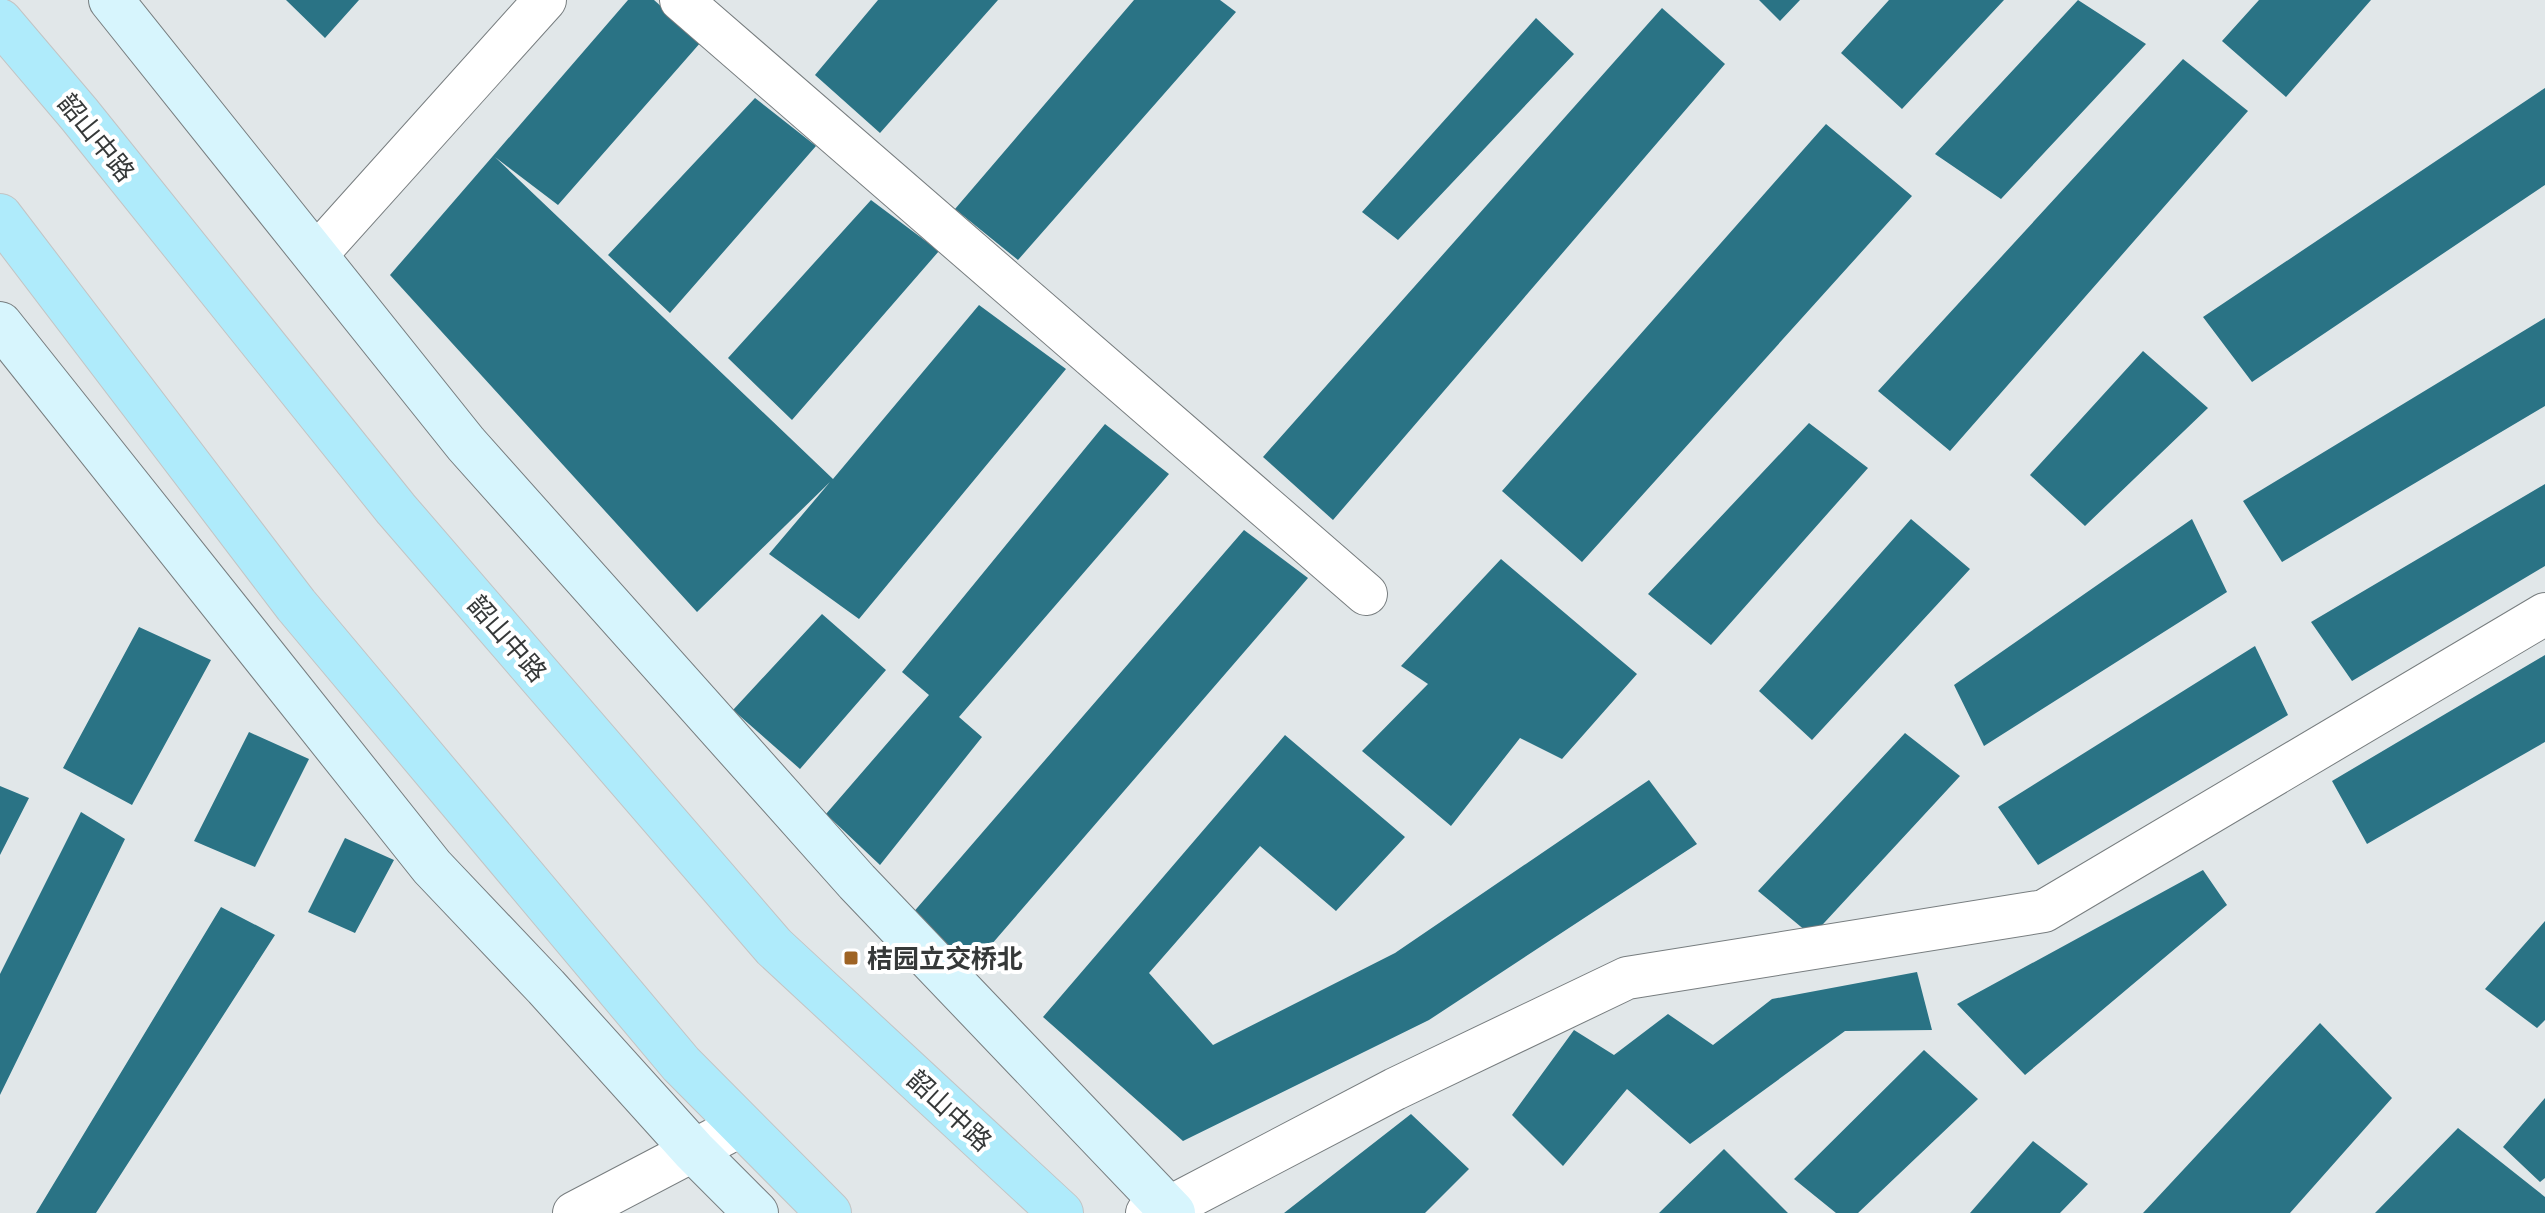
<svg xmlns="http://www.w3.org/2000/svg" width="2545" height="1213" font-family="'PT Serif','Noto Sans SC',serif">
	<style>
		.building { fill: #2a7385 }
		.lines { fill: none; stroke-linecap: round; stroke-linejoin: round }
		.street-casing { stroke: #777d7f; stroke-width: 44 }
		.secondary-casing { stroke: #777d7f; stroke-width: 46 }
		.primary-casing { stroke: #c3c4c4; stroke-width: 46 }
		.street { stroke: #fff; stroke-width: 42 }
		.secondary { stroke: #d7f5fd; stroke-width: 44 }
		.primary { stroke: #afebfb; stroke-width: 44 }
		.poi-dot { fill: #9e6324; stroke: #fff; stroke-width: 3 }
		.labels { text-anchor: middle; dominant-baseline: central; stroke-width: 8; stroke-linejoin: round; paint-order: stroke }
		.street-label { font-size: 26px; fill: #363939; stroke: #fff }
		.poi-label { font-size: 26px; font-weight: bold; fill: #363939; stroke: #fff; text-anchor: start }
	</style>
	<rect width="100%" height="100%" fill="#e1e7e9"/>
	<path class="building" d="M286,0H359L325,38Z
		M628,0H654L701,42L558,205L495,157L833,479L979,305L1066,369L859,619L769,554L830,482L697,612L390,275Z
		M878,0H998L880,133L815,75Z
		M1134,0H1220L1236,12L1018,260L955,209Z
		M1759,0H1800L1780,21Z
		M1889,0H2004L1902,109L1841,53Z
		M2078,0L2146,44L2001,199L1935,154Z
		M2259,0H2371L2286,97L2222,41Z
		M1662,8L1725,64L1333,520L1263,457Z
		M1536,18L1574,54L1398,240L1362,212Z
		M2183,59L2248,111L1950,451L1878,391Z
		M2545,88V185L2252,382L2203,317Z
		M755,98L816,146L670,313L608,255Z
		M1826,124L1912,196L1582,562L1502,491Z
		M871,200L939,251L792,420L728,358Z
		M2545,318V406L2282,562L2243,501Z
		M2143,351L2208,408L2085,526L2030,475Z
		M1809,423L1868,468L1711,645L1648,594Z
		M1105,424L1169,474L959,717L982,737L880,865L826,814L929,695L902,672Z
		M2545,484V566L2352,681L2311,622Z
		M1911,519L1970,569L1812,740L1759,691Z
		M2192,519L2227,592L1984,746L1954,685Z
		M1244,530L1308,578L972,967L911,915Z
		M1501,559L1637,674L1562,759L1520,738L1451,826L1362,751L1428,684L1401,666Z
		M822,614L886,670L800,769L733,710Z
		M139,627L211,660L132,805L63,768Z
		M2255,646L2288,715L2038,865L1998,807Z
		M2545,655V742L2367,844L2332,781Z
		M249,732L309,759L255,867L194,841Z
		M1905,733L1960,776L1812,936L1758,891Z
		M1285,735L1405,837L1336,911L1260,846L1149,973L1213,1045L1395,953L1649,780L1697,844L1429,1020L1183,1141L1043,1017Z
		M0,786L29,798L0,855Z
		M81,812L125,839L0,1095V974Z
		M345,838L394,860L355,933L308,912Z
		M2203,870L2227,905L2025,1075L1957,1004Z
		M221,907L275,935L96,1213H36Z
		M2545,921V1020L2537,1028L2485,989Z
		M1917,972L1932,1030L1845,1031L1690,1144L1627,1089L1563,1166L1512,1115L1574,1030L1614,1055L1668,1014L1713,1045L1772,999Z
		M2320,1023L2392,1098L2290,1213H2143Z
		M1924,1050L1978,1099L1858,1213H1836L1794,1179Z
		M2545,1098V1178L2540,1182L2503,1147Z
		M1411,1114L1469,1169L1425,1213H1284Z
		M2458,1128L2545,1197V1213H2375Z
		M2033,1141L2088,1184L2060,1213H1970Z
		M1724,1149L1788,1213H1659Z"/>
	<g class="lines">
		<defs>
			<path id="street" d="M681,0L1366,594
				M315,256L545,0
				M574,1213L742,1125
				M1147,1213L1168,1208L1395,1089L1627,978L2044,911L2545,614"/>
			<path id="secondary" d="M111,0L466,444L857,882L1173,1213
				M0,324L432,867L546,987L694,1151L756,1213"/>
			<path id="primary" d="M0,21L79,114L396,509L774,947L1061,1213
				M0,216L296,605L681,1064L829,1213"/>
		</defs>
		<use href="#street" class="street-casing"/>
		<use href="#secondary" class="secondary-casing"/>
		<use href="#primary" class="primary-casing"/>
		<use href="#street" class="street"/>
		<use href="#secondary" class="secondary"/>
		<use href="#primary" class="primary"/>
	</g>
	<rect class="poi-dot" x="843" y="950" width="16" height="16" rx="4"/>
	<g class="labels">
		<g class="street-label">
			<text transform="translate(97 137) rotate(51)">韶山中路</text>
			<text transform="translate(508 638) rotate(49)">韶山中路</text>
			<text transform="translate(950 1110) rotate(43)">韶山中路</text>
		</g>
		<g class="poi-label">
			<text x="867" y="958">桔园立交桥北</text>
		</g>
	</g>
</svg>
